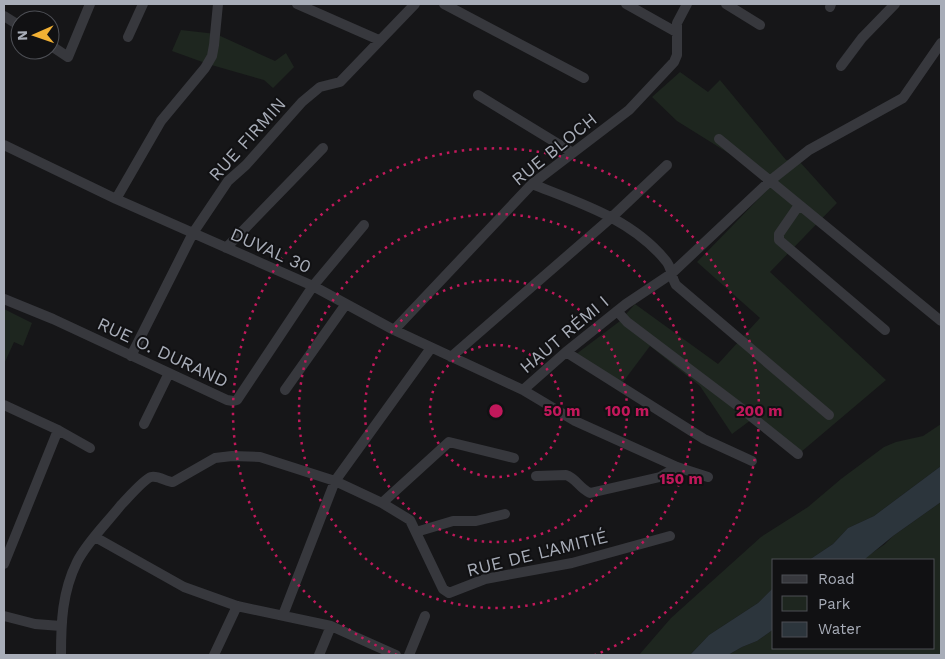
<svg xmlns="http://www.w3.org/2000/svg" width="945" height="659" font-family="'Work Sans',sans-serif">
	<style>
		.green { fill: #1e261f }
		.water { fill: #2c353c }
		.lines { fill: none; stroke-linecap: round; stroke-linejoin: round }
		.minor { stroke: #37383d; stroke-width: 10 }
		.ring { fill: none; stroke: #c2185b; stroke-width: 2.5; stroke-dasharray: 2.5 5 }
		.labels { text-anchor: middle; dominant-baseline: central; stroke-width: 4; stroke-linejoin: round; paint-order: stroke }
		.street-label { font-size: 18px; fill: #a8adb8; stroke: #111113 }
		.centre { fill: #c2185b; stroke: #111113; stroke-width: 2.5 }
		.ring-label { font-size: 15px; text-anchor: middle; font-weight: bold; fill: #c2185b; stroke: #111113; stroke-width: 4; stroke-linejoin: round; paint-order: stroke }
	</style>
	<rect width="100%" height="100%" fill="#161618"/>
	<path class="green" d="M181,30L216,34L275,61L286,53L294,67L273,88L264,80L208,64L172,51Z
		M680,72L708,92L720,80L786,160L799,161L837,203L770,272L886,380L801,452L755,417L732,434L700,386L650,346L620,386L575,355L620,321L635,304L718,364L760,318L697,262L775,182L677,121L652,97Z
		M4,309L32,323L23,346L14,342L4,364Z
		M941,424V466L874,516L848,528L833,544L809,560H774V587L758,603L709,635L690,655H639L671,618L761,537L808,507L841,479L884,447L896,442L923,436Z
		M941,502V655H728L742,647L757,641L774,629V648H934V560H862L885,544L893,536Z"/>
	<path class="water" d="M941,466V502L893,536L865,559L862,560H809L833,544L848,528L874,516Z
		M774,587V629L757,641L742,647L728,655H690L709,635L758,603Z"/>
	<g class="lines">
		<path class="minor" d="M297,4L379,40
			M444,4L584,78
			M626,4L676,32
			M726,4L760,25
			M830,7L831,4
			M4,16L20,26
			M128,37L143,4
			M50,45L68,57L90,4
			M841,66L862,38L895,4
			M478,95L573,153
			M719,139L941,321
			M4,145L116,199L313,286L394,330L523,390L575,421L677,467L708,477
			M532,184C580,203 632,219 666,261C672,268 671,277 676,285L829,415
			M116,199L161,121L205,68L212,56L214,45L218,4
			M799,205L779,234V240L885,330
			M226,248L323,148
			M4,299L53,319L227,400L233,401L237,400L313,286L364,225
			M617,311L627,322L742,409L798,454
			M394,330L532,184L629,110L674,62L677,55V23L687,4
			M566,352L704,439L752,461
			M131,356L193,233L228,181L246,165L302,102L320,87L340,82L415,4
			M451,357L612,217L667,165
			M285,390L346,304
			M523,390L566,352L626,304L671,274L771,180L809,150L903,98L941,43
			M4,405L58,430L90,448
			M144,424L169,373
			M536,476L566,475C576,478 579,488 590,493L660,477L677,467
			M382,503L449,442L514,458
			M416,532L453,521H476L505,514
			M95,537L184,587L237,606L331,626L396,655
			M4,564L58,430
			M283,615L335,481L431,348
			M4,616L35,624L61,626
			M61,655C61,623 62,592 77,562C87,542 107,523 121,505C127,499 144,479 151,477C158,475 167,482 173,482L215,458L232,456L260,457L335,481L382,503L410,520L443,589L449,593L485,579L572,563L670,536
			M214,655L237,606
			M319,655L331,626
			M409,655L425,616"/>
	</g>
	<g class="ring">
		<circle cx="496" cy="411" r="66"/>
		<circle cx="496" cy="411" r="131"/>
		<circle cx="496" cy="411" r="197"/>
		<path d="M397 655A263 263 0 1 1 595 655"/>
	</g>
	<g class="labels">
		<g class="street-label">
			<text transform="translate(247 139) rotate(-48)">RUE FIRMIN</text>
			<text transform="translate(554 149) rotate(-39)">RUE BLOCH</text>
			<text transform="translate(271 250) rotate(24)">DUVAL 30</text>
			<text transform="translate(564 334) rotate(-40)">HAUT RÉMI I</text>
			<text transform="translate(163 352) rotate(25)">RUE O. DURAND</text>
			<text transform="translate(537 553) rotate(-14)">RUE DE L'AMITIÉ</text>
		</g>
	</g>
	<circle cx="496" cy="411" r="8" class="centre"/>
	<g class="ring-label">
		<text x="562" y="416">50 m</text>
		<text x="627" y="416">100 m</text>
		<text x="759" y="416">200 m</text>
		<text x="681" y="484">150 m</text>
	</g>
	<rect width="945" height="659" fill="none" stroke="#a8adb8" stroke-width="10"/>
	<rect x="772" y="559" width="162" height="90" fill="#111113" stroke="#4d4f55"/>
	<rect x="782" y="575" width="25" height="8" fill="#37383d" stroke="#4d4f55"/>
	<text x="818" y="584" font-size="15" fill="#a8adb8">Road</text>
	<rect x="782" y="596" width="25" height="15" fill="#1e261f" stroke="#4d4f55"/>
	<text x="818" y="609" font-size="15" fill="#a8adb8">Park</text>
	<rect x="782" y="622" width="25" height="15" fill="#2c353c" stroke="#4d4f55"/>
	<text x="818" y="634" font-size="15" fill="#a8adb8">Water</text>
	<g transform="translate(35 35) rotate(268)"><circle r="24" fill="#111113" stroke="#4d4f55"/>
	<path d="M0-4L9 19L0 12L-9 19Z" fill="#f2b134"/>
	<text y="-8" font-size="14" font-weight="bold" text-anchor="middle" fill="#a8adb8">N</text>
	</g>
</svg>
